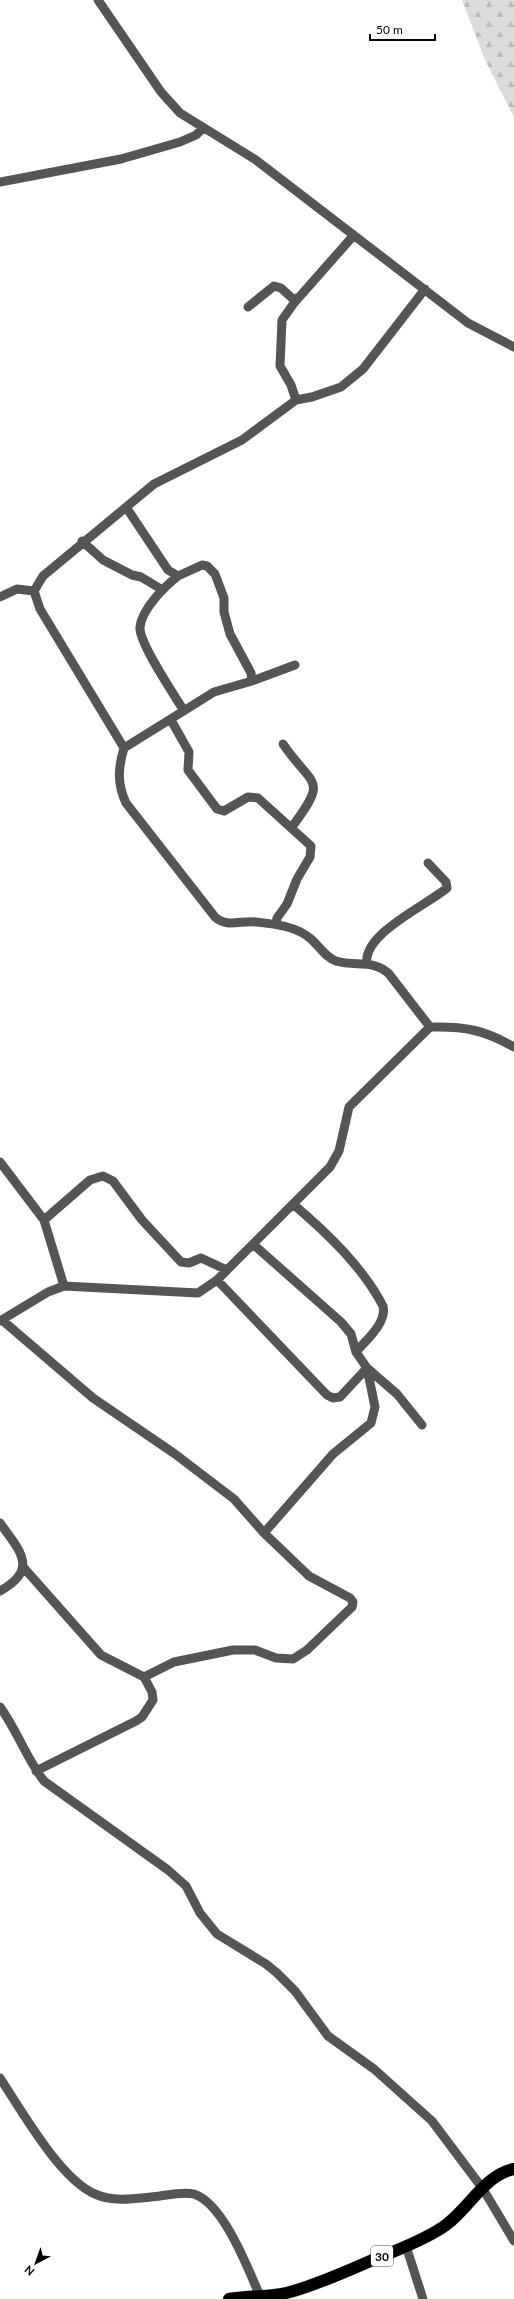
<svg xmlns="http://www.w3.org/2000/svg" width="514" height="2299" font-family="Lato,sans-serif">
	<style>
		.forest { fill: url(#forest-firs) }
		.lines { fill: none; stroke-linecap: round; stroke-linejoin: round }
		.highway-casing { stroke: #dbdbdb; stroke-width: 13 }
		.minor { stroke: #555; stroke-width: 9 }
		.highway { stroke: #000; stroke-width: 12 }
		.labels { text-anchor: middle; dominant-baseline: central; stroke-width: 4; stroke-linejoin: round; paint-order: stroke }
		.shield { fill: #fff; stroke: #4c4c4c; stroke-width: 1 }
		.shield-label { font-size: 12px; font-weight: bold; fill: #000 }
	</style>
	<defs>
		<pattern id="forest-firs" width="22" height="20" patternUnits="userSpaceOnUse"><rect width="22" height="20" fill="#dcdcdc"/><path d="M5 1l3.5 6h-7zM16 11l3.5 6h-7z" fill="#bbb"/></pattern>
	</defs>
	<rect width="100%" height="100%" fill="#fff"/>
	<path class="forest" d="M462,0H514V117L485,60Z"/>
	<g class="lines">
		<defs>
			<path id="highway" d="M229,2299C248,2296 267,2297 286,2293C314,2286 342,2273 368,2262C392,2252 418,2243 440,2229C467,2213 483,2175 514,2169"/>
		</defs>
		<use href="#highway" class="highway-casing"/>
		<path class="minor" d="M98,0L161,92L180,113L256,160L468,323L514,347
			M0,182L121,159L180,142L196,135L203,128
			M425,289L363,369L341,387L312,397L296,400L242,440L154,484L43,576L34,591L40,609L124,748C118,768 117,784 126,803L215,917C227,928 241,920 256,922C275,924 296,926 311,939C319,946 326,958 336,961C355,967 374,959 389,974L430,1027
			M248,307L274,286L281,288L293,299L298,298
			M296,400L291,385L280,366L282,320L294,303L354,235
			M126,507L168,570L178,576L202,565L207,566L215,574L224,598V612L230,634L251,673L252,681
			M82,541L103,560L132,575L141,577L161,589
			M178,576C164,587 142,609 140,627C138,642 175,696 184,711
			M0,597L17,589L34,591
			M171,720L189,752L188,770L217,809L224,811L248,797L258,798L311,846L310,857L297,879L287,904L277,918L276,924
			M283,744C313,788 329,777 292,827
			M124,748L214,692L252,681L295,665
			M367,964C362,934 427,905 447,888L446,882L428,863
			M0,1162L44,1220L64,1286L198,1293L217,1280L330,1167L339,1151L349,1107L430,1027C465,1026 484,1030 514,1047
			M293,1204C327,1233 362,1266 383,1306C387,1323 366,1340 356,1352
			M44,1220L90,1180L103,1176L113,1181L142,1220L181,1262L189,1263L201,1258L227,1270
			M253,1244L341,1322L351,1334L356,1352L367,1368L397,1394L422,1425
			M217,1280L327,1395L333,1398L340,1397L367,1368
			M2,1320L93,1398L175,1454L234,1499L264,1533L309,1576L350,1598L353,1602L352,1607L307,1650L293,1659L276,1658L255,1650H233L174,1662L144,1677
			M0,1321L48,1292L64,1286
			M0,1523C19,1550 40,1569 0,1591
			M264,1533L333,1454L371,1423L375,1407L367,1368
			M24,1568L101,1655L144,1677L152,1692L153,1700L142,1717L136,1721L36,1771
			M0,1707C17,1730 26,1758 44,1781L168,1870L186,1886L200,1913L217,1934L266,1964L277,1973L295,1991L328,2036L374,2069L432,2121L483,2189L514,2241
			M0,2078C21,2110 60,2179 95,2194C113,2202 132,2199 151,2197C164,2196 182,2191 194,2194C224,2204 248,2269 260,2296
			M406,2246L423,2299"/>
		<use href="#highway" class="highway"/>
	</g>
	<g class="labels">
		<rect class="shield" x="371" y="2246" width="22" height="20" rx="3"/>
		<g class="shield-label">
			<text x="382" y="2256">30</text>
		</g>
	</g>
	<g transform="translate(36 2263) rotate(221)" stroke="#ffffff" stroke-width="3" paint-order="stroke">
	<path d="M0-3L7 15L0 10L-7 15Z" fill="#000000"/>
	<text y="-6" font-size="11" font-weight="bold" text-anchor="middle" fill="#000000">N</text>
	</g>
	<path d="M370 34v6h65v-6" fill="none" stroke="#000000" stroke-width="2"/>
	<text x="376" y="34" font-size="12" fill="#000000" stroke="#ffffff" stroke-width="3" paint-order="stroke">50 m</text>
</svg>
